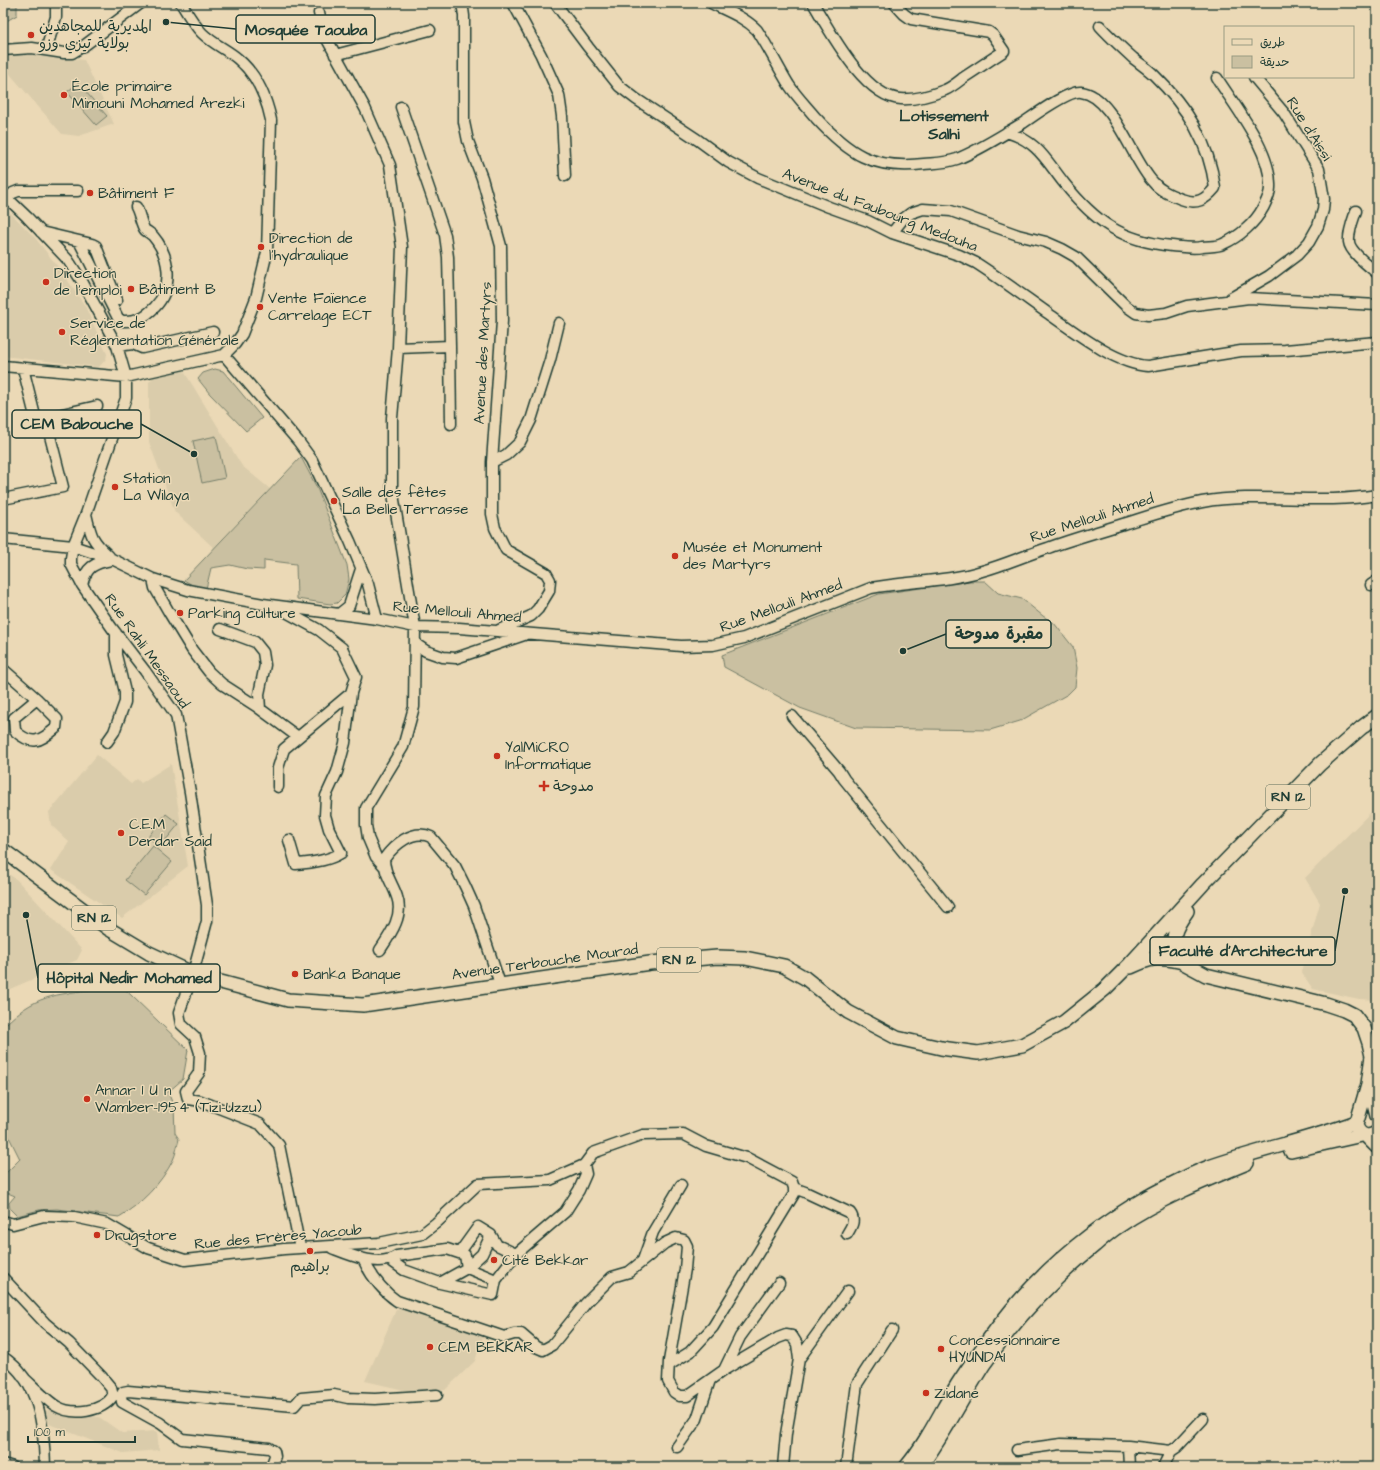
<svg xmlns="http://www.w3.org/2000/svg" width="1380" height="1470" font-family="'Architects Daughter','Playpen Sans Arabic',sans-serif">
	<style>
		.built { fill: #daccab }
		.green { fill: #cac0a1; stroke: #747e6a }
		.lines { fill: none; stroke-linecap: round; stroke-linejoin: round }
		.minor-casing { stroke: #1f3d34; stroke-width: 13 }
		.major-casing { stroke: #1f3d34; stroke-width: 16 }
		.minor { stroke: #ebd9b6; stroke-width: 10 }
		.major { stroke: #ebd9b6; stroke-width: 13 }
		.poi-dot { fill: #c8321e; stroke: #ebd9b6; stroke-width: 1.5 }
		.labels { text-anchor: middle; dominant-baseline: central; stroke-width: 3; stroke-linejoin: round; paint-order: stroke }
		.shield { fill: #ebd9b6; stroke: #5c6c5b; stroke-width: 1 }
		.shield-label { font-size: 14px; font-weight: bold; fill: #1f3d34 }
		.poi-label { font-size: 15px; fill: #1f3d34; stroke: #ebd9b6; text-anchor: start }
		.street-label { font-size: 15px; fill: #1f3d34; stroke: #ebd9b6 }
		.neighbourhood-label { font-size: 16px; font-weight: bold; fill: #1f3d34; stroke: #ebd9b6 }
		.leader { fill: none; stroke: #1f3d34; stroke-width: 1.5 }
		.callout-dot { fill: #1f3d34; stroke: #ebd9b6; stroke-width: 1.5 }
		.callout { fill: #ebd9b6; stroke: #1f3d34; stroke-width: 1.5 }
		.callout-label { font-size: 16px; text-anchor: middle; font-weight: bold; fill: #1f3d34 }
	</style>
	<rect width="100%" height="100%" fill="#ebd9b6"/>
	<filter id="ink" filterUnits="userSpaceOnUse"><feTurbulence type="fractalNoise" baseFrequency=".025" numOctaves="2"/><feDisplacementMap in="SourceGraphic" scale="8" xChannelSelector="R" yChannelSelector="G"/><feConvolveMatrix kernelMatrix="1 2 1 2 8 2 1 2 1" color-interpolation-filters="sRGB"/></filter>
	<g filter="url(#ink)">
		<path class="built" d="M11,55H40L84,60L114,124L79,136L62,134L3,66V56Z
			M3,205L36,239L62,272L85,306L107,354L106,359L99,367L3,356Z
			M182,368L242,466L270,489L214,548L175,512L149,442V382L156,374Z
			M97,755L131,784L137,779L141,783L171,764L188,866L122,918L51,870L69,842L51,825L49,812Z
			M1377,806V1000L1359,999L1313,989L1301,972L1320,903L1305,878Z
			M3,870L17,880L82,950L77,960L3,992Z
			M410,1307L484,1333L475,1361L445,1390L413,1392L365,1381L396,1310Z
			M54,1408L64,1415L99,1417L122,1433L157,1431L159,1450L123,1453L49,1424L45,1411Z"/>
		<path class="green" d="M3,3H17V15L3,23Z
			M78,83L107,116L96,125L67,92Z
			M215,369L223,371L262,418L246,431L210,394L198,379L203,373Z
			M216,436L225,478L202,483L193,441Z
			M301,457L317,488L347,565L349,579L345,595L337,603L330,604L297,599L296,564L264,560V570L247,569L230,565L211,568L205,593L184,580Z
			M969,581H985L998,593L1022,599L1043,616L1054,623L1073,647L1077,668L1075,687L1068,694L1020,721L990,730L856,728L800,708L724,667L722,655L879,594Z
			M166,814L179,824L160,847L148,837Z
			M153,846L172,862L144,895L125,880Z
			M105,970L188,1050L183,1079L168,1092L174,1107L175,1133L179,1139C177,1146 176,1154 173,1160C161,1184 141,1204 119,1217L57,1209L39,1210L17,1216L10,1209L9,1203L15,1196L3,1191V1176L20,1159L3,1125V1027C34,995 54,995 96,989Z"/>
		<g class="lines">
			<defs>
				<path id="minor" d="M181,3C187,13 194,25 202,33C213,44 226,49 238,59C257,75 266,96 271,120L267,252L256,298L242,334L235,344L224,355
					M461,3L463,9L464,16V122L468,141L482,178L501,246L502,321L492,462V514L495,528L506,550L546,573L550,580L549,591L538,609L531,616L499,630
					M513,3L541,55L559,95L562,116L565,176
					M555,3L588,47L619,86L636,99L698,140L728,162L758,178L829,207L868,221L892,233L959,255L976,263C1001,279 1025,297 1049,314C1076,333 1116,364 1148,366L1241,351L1285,350L1377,342
					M711,3C727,11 744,17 757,30C769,48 778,67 789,85C797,97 807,107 816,118C849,154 873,170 924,164C935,163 946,163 957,159C980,150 1002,135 1023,123C1035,115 1069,90 1081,92C1113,95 1133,162 1153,182C1160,191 1171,195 1181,199C1197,205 1205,200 1215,188C1209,142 1187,107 1154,75C1148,69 1140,64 1133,58C1122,48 1110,37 1100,26
					M813,3C830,31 864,97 901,99C915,100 932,95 945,90C952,87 958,82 963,78C977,69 990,60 1004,51L993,35L989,32L911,19L904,14L894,3
					M319,13L323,32L365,108L390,165L402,247L398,348L392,418V488L415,627L414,707L403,747L366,808V825L368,838L376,857L384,866
					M3,50L32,48L64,53H72L85,45L141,3
					M46,50L56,17V3
					M335,55L430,30
					M1007,132C1038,142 1045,159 1064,183C1095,222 1122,241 1172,246C1182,247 1193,249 1202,247C1209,246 1217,247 1223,244C1239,237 1255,223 1263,208C1266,202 1270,195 1270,188C1272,152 1236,108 1217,78
					M3,194L27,217L68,260L83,283L117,346L126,377V398L86,514L73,546L71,558V564L82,585L112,628L145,671L176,715L190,792L207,905V921L193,973L179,1013L181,1024L195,1037L200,1053L199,1073L186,1091L188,1099L201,1101L260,1124L279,1145L300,1248
					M7,198L13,193L18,191H78
					M1356,211C1353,220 1348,232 1349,242C1350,252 1370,267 1377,273
					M41,232L92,244L96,246L117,300
					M892,233L903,219L911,213L923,209L951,211L1018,235L1046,242L1062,249L1076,257L1126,306L1136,313L1148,315L1166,313L1187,306L1249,298L1377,305
					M79,241L118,318L122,321C136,322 145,317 155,307C174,287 170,256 153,236C151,234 148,232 145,230C141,225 140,214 136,207
					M1231,298L1269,276L1297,255L1309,242L1318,226L1323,210L1324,199L1319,169L1284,113L1254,77
					M117,346L133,344L142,348L213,332
					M450,346L451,424
					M398,348L450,346L448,257L445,235L401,107
					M224,355L298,441L312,460L350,541L368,584L377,619
					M3,366L126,377L224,355
					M23,368L36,420L97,406
					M492,462L506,455L520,442L531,420L550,360L559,323
					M3,499L63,487L49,432
					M86,514C91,536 92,541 109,556
					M3,539L73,546L112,559L153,579L188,590L263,604L377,619L415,627L459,628L681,646L713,645L744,638L871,588C908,581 946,582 982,571C1004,565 1026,555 1048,548C1072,539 1098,532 1123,524C1149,516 1175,507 1202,502C1259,492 1319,505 1377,495
					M153,579L155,588L170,614L192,650L209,672L222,684L256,706L298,737
					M82,585C86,567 94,563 111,560
					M1371,585L1377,581
					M339,614L349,606L361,569
					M220,629L255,642L263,652L265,665L259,694L260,709
					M415,640L417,645L426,651L443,657L456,658L524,635
					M3,669L37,699L57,719L56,728C40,742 32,746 15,731L14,718L37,699
					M792,716L839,771L844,779L948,907
					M107,742L114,732L125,702V692L116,655V633
					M278,787V768L284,749L351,693L356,677L342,648L319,630L279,608
					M289,840L296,864C311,863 328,861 341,853L329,829L325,815L326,796L337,772L345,743L351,693
					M380,950C390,935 404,916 397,897C393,884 384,874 384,859C394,845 413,828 431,837L455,866L465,886L474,906L500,984
					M584,1165L593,1153L643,1135L683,1134L706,1146L747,1158L792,1182L794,1188V1194L713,1327L690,1352L669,1365
					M794,1188L805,1192L850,1213C856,1221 851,1227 847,1234
					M3,1221L13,1224L44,1216L74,1217L107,1224L148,1248L185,1260L284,1249L379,1243L422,1234L436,1223L478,1184L550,1180L584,1165L586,1174L579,1190L565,1212L516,1254
					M332,1248C350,1255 379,1268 397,1256L447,1249L465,1255L467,1268L440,1283L404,1270L390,1260
					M460,1252L478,1227L491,1235L497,1245L516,1254L496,1280L467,1268L482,1254L491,1235
					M363,1259C371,1276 381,1290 397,1301L504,1337L514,1334H521L536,1347L543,1350L552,1345L586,1303L612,1277L629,1272L665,1243L676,1238L684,1240L687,1246L685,1269L669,1361L668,1381L674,1392L680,1396H687L724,1370L778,1338L786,1335L792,1336L797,1344L799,1359L786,1434L783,1467
					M643,1260L653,1232L681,1185
					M3,1278L45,1323L69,1343L101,1376L111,1388L113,1396C102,1412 73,1416 56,1406C47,1401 32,1385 23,1377
					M440,1283L493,1295L496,1280
					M3,1357C40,1382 44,1426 45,1467
					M799,1359L848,1291
					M724,1370L740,1337L779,1283
					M677,1447L697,1419L710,1380
					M1017,1450L1061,1444L1128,1446
					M1171,1451L1177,1447L1203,1419
					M3,1464L13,1467
					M271,1467L275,1456L274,1451L269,1448L182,1439L160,1423L122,1402L121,1396L123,1392L128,1391L294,1406L301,1398L334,1395L348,1398L375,1399L437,1395
					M846,1467L857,1384L892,1330
					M1129,1467L1128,1446L1171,1451L1163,1467"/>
				<path id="major" d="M3,850L109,929L149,953L198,976L288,1000L363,1005L650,963L717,957L745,958L784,966L805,978L848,1012L897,1038L941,1048L978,1053L1022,1045L1064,1022L1105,989L1130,964L1203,884L1320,764L1361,728L1377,716
					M1152,940L1180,961L1206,975L1326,1004L1344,1010L1354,1015L1364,1028L1369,1043L1372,1056L1368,1084L1356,1125C1359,1136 1369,1139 1377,1132
					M1180,961C1171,937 1172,932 1187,911
					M1131,967C1152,957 1156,957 1179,961
					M1369,1085L1377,1116
					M1366,1136L1377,1147
					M1291,1151L1362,1135
					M906,1467C927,1442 940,1413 957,1385C969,1366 983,1347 997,1328C1038,1274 1090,1230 1149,1196C1168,1186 1188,1175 1209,1167C1257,1150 1308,1140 1356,1122
					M920,1467C944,1435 962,1398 984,1364C1015,1319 1053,1279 1095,1245C1103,1238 1111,1231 1119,1226C1159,1199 1203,1181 1247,1163"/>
			</defs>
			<use href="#minor" class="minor-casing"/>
			<use href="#major" class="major-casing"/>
			<use href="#minor" class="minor"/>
			<use href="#major" class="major"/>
		</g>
	</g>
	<g class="poi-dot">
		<circle cx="31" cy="35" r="4"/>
		<circle cx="64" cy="95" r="4"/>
		<circle cx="90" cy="193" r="4"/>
		<circle cx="261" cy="247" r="4"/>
		<circle cx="46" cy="282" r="4"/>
		<circle cx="131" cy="289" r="4"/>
		<circle cx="260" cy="307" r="4"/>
		<circle cx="62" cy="332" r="4"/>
		<circle cx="115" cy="487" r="4"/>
		<circle cx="334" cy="501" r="4"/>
		<circle cx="675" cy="556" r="4"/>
		<circle cx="180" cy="613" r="4"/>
		<circle cx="497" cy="756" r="4"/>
		<path d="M542 780h4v4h4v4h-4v4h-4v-4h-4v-4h4z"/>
		<circle cx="121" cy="833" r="4"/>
		<circle cx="295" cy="974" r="4"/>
		<circle cx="87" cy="1099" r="4"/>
		<circle cx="97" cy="1235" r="4"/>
		<circle cx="310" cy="1251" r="4"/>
		<circle cx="494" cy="1260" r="4"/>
		<circle cx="430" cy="1347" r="4"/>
		<circle cx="941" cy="1349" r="4"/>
		<circle cx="926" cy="1393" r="4"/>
	</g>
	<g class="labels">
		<g class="shield">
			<rect x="1266" y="785" width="44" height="24" rx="3"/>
			<rect x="72" y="906" width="44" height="24" rx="3"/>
			<rect x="657" y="948" width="44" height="24" rx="3"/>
		</g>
		<g class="shield-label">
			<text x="1288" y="797">RN 12</text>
			<text x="94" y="918">RN 12</text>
			<text x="679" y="960">RN 12</text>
		</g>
		<g class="poi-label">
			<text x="39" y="26">المديرية للمجاهدين<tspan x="39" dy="17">بولاية تيزي وزو</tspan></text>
			<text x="72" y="86">École primaire<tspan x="72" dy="17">Mimouni Mohamed Arezki</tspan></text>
			<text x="98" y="193">Bâtiment F</text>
			<text x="269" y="238">Direction de<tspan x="269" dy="17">l'hydraulique</tspan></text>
			<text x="54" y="273">Direction<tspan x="54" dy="17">de l'emploi</tspan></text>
			<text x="139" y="289">Bâtiment B</text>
			<text x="268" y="298">Vente Faïence<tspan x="268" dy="17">Carrelage ECT</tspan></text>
			<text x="70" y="323">Service de<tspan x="70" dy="17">Réglementation Générale</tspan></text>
			<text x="123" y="478">Station<tspan x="123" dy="17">La Wilaya</tspan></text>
			<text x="342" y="492">Salle des fêtes<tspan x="342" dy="17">La Belle Terrasse</tspan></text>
			<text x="683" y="547">Musée et Monument<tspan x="683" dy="17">des Martyrs</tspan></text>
			<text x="188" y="613">Parking culture</text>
			<text x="505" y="747">YalMiCRO<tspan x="505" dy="17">Informatique</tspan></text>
			<text x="553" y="786">مدوحة</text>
			<text x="129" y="824">C.E.M<tspan x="129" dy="17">Derdar Said</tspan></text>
			<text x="303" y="974">Banka Banque</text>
			<text x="95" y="1090">Annar 1 U n<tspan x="95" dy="17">Wamber-1954 (Tizi-Uzzu)</tspan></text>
			<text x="105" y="1235">Drugstore</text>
			<text x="502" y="1260">Cité Bekkar</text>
			<text x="310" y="1266" text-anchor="middle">براهيم</text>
			<text x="949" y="1340">Concessionnaire<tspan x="949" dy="17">HYUNDAI</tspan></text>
			<text x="438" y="1347">CEM BEKKAR</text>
			<text x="934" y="1393">Zidane</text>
		</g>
		<g class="street-label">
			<text transform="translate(1309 129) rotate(58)">Rue d'Aissi</text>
			<text transform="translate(880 210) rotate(21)">Avenue du Faubourg Medouha</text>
			<text transform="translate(483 353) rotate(-87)">Avenue des Martyrs</text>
			<text transform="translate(1092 518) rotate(-18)">Rue Mellouli Ahmed</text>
			<text transform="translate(781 606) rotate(-20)">Rue Mellouli Ahmed</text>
			<text transform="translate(457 612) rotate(5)">Rue Mellouli Ahmed</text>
			<text transform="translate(147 651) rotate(55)">Rue Rahli Messaoud</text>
			<text transform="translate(545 962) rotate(-8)">Avenue Terbouche Mourad</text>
			<text transform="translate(278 1237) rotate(-5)">Rue des Frères Yacoub</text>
		</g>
		<g class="neighbourhood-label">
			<text x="944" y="116">Lotissement<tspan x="944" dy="18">Salhi</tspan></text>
		</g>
	</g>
	<path class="leader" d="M166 22L236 29M194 454L141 424M903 651L946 634M1345 891L1335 951M26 915L38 978"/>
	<g class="callout-dot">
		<circle cx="166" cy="22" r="4"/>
		<circle cx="194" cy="454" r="4"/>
		<circle cx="903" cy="651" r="4"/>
		<circle cx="1345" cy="891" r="4"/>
		<circle cx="26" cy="915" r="4"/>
	</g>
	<g class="callout">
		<rect x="236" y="15" width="139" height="28" rx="4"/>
		<rect x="12" y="410" width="129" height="28" rx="4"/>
		<rect x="946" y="620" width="105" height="28" rx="4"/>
		<rect x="1150" y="937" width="185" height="28" rx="4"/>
		<rect x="38" y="964" width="182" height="28" rx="4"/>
	</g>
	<g class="callout-label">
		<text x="306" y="35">Mosquée Taouba</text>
		<text x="77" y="429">CEM Babouche</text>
		<text x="999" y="639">مقبرة مدوحة</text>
		<text x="1243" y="956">Faculté d'Architecture</text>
		<text x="129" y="983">Hôpital Nedir Mohamed</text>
	</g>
	<rect width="1380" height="1470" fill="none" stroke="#ebd9b6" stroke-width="16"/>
	<rect x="8" y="8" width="1364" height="1454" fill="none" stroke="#1f3d34" stroke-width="1.5" filter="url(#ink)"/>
	<rect x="1224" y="26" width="130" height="52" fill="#ebd9b6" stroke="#999b82"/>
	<rect x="1232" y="39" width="20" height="6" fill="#ebd9b6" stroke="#999b82"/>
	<text x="1260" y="46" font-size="12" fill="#1f3d34">طريق</text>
	<rect x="1232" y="56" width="20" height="12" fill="#cac0a1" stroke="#999b82"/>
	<text x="1260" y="66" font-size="12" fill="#1f3d34">حديقة</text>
	<path d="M28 1436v6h107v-6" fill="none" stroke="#1f3d34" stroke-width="2"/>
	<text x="34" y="1436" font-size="12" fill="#1f3d34" stroke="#ebd9b6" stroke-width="3" paint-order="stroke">100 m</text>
</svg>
